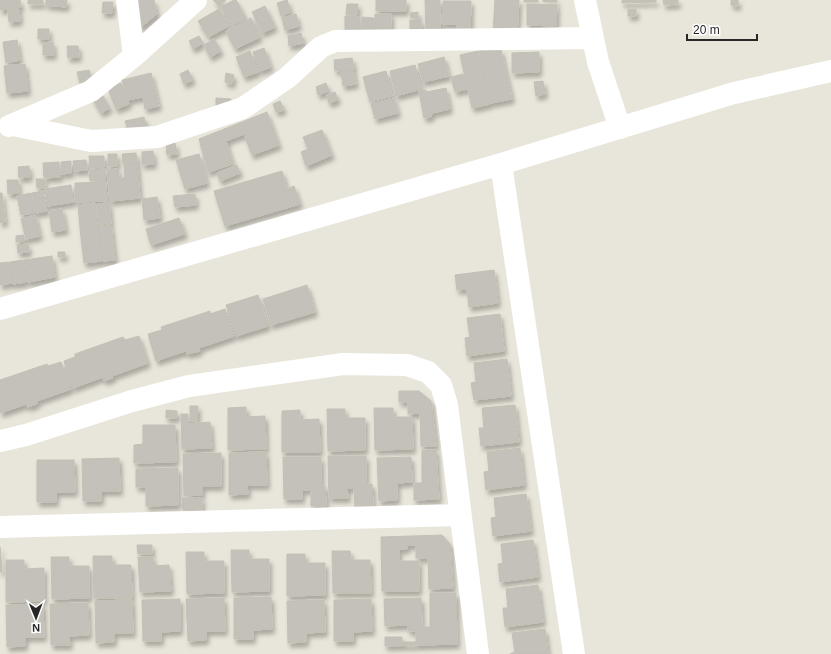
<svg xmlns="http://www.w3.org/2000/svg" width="831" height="654" font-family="Helvetica,sans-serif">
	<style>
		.building { fill: #c4c1ba; stroke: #c3c0b5; filter: url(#shadow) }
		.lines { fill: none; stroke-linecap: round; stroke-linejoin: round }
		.minor { stroke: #fff; stroke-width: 22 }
	</style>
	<defs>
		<filter id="shadow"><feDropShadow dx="2.5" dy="4.5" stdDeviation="2" flood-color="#0004"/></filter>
	</defs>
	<rect width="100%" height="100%" fill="#e8e5da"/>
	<path class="building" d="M0,0H20L21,7L0,10Z
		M28,0H43V4H28Z
		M46,0H67L66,7L46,5Z
		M154,0L157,14L140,28L135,1Z
		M213,0H226L219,6Z
		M234,0H236L246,18L232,26L221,7Z
		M287,0L291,12L281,16L277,3Z
		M376,0H406V11H376Z
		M425,0H440V30H426Z
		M495,0H519L517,34L493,32Z
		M524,0H538V2H524Z
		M543,0H557V2H543Z
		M622,0H656V2L622,3Z
		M663,0H678V4L664,5Z
		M731,0H738V6L731,5Z
		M443,1H471L470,33H457V24H442Z
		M103,2H113L112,13H102Z
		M347,4H358L357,15H346Z
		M527,4L557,5L556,26L527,25Z
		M265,6L275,27L262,33L252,12Z
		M19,9L20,21L9,22L8,10Z
		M219,9L229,26L208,37L198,21Z
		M628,9H636V16H628Z
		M418,12V18H411L410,13Z
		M296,14L299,26L285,30L282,18Z
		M375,14H391V29H375Z
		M345,16L360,17V31H345Z
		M362,17L374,18V29H362Z
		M251,18L260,37L235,49L226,31Z
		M410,20H421V30H410Z
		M38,29H49V39H38Z
		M301,33L303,43L289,46L288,36Z
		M199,36L203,43L193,49L189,41Z
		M214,39L221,51L210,57L204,45Z
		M17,40L20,60L6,63L3,42Z
		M53,42L54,55H43V43Z
		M67,46H78L79,57L68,58Z
		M264,48L271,67L260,71L253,52Z
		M479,50H501L512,99L491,103Z
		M250,51L258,72L244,77L236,57Z
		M478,51L490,104L472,108L460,55Z
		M539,52V72L512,73V53Z
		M444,57L449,76L423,82L418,64Z
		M352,58L354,69L335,71L334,60Z
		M25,64L28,91L7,93L4,66Z
		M415,65L421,89L396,96L390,71Z
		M89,70L92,80L80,83L77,72Z
		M188,70L193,80L184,84L180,74Z
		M353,70L356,84L343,86L341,71Z
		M386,71L392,96L370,102L363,77Z
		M151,73L159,106L145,109L143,97L127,100L122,80Z
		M226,73L234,75L232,84L225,82Z
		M463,74L467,89L455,92L451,77Z
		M543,81L545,94L536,96L534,82Z
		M121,83L129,104L116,109L108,89Z
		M326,83L329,91L318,95L316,87Z
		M446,88L450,109L432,113L431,117L424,118L419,91L426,90V92Z
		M335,92L338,100L329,103L326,95Z
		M101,93L110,108L101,113L92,98Z
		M216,98L231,99V108H216Z
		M394,98L398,113L375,119L371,104Z
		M280,101L284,110L276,112L273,104Z
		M267,112L279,145L252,155L244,134L226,141L233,164L208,172L199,139Z
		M144,117L146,127L128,131L125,121Z
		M322,130L332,155L306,166L301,152L308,149L303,137Z
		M175,143L177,154L167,155L166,145Z
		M153,151L154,164L142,165V152Z
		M136,153L137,163L123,164L122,154Z
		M108,154H117V166H108Z
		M199,154L207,183L185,189L176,160Z
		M89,156H104V167L90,168Z
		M86,160L87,170L74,171L73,161Z
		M71,161V173L61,174V162Z
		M59,162L60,177L44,178L43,163Z
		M137,164L140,198L110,201L107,170L118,169L119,178H125L124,165Z
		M237,165L240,173L220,181L217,173Z
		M29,166L30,177L19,178L18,167Z
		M105,169V180L90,181L89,170Z
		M282,171L287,189L294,186L300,204L225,226L214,191Z
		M36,179H44L45,188H37Z
		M7,180H18L19,193L8,194Z
		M106,182L107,201L75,202V183Z
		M71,185L73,202L48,206L45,189Z
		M43,191L47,211L36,213L32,193Z
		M0,193H2L5,222L0,223Z
		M31,193L34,213L21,215L17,196Z
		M195,194L196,205L175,207L173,196Z
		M157,197L160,218L144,220L142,199Z
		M95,203L97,226L80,228L78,205Z
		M109,203L111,224L99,225L97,204Z
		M62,209L66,230L52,232L49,211Z
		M35,215L40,236L26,239L21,219Z
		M179,218L185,234L151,245L146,229Z
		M111,226L115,260L103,261L99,227Z
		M98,227L102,261L84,263L80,229Z
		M24,235V241L16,242V236Z
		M28,244L29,252L18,253L17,245Z
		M58,252H65V257H58Z
		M52,256L55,277L28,282L24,260Z
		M23,260L26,282L13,284L10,262Z
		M9,262L12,283L0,285V263Z
		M494,270L498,303L469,307L467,289L457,290L455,275Z
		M307,285L315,312L271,325L263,299Z
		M258,295L268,326L236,336L226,305Z
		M225,309L234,336L199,348L200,351L187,354L186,351L156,361L148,334L162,330L161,327L210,311V314Z
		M500,314L504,351L467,356L465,338L470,337L467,318Z
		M139,336L148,363L112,376L113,378L104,381L103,377L73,388L64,361L75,357V354L123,337L125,340Z
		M507,359L511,396L474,400L471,383L476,382L474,363Z
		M61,362L71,389L37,401V404L27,407V404L0,413V380L47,364L48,366Z
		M399,391H419L431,401L436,446H421L420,413L408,414V402H399Z
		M515,405L519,442L481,446L479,428H484L482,408Z
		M190,406H198L197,421H190Z
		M246,407V417L265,416L266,449L228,450V408Z
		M374,408H393V417H412L413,449L375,450Z
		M327,409H345V418H365V450L328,451Z
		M166,410L177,411V418H166Z
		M300,410V420L319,419L320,452H282V411Z
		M181,414H188V424L210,422L212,448L182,449Z
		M143,425H175L176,462L134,463V445L143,444Z
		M520,448L524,485L486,490L484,472L489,471L487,452Z
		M422,450H436L439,499L414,500V483H422Z
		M266,452L267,485H247L248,494L229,495V453Z
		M221,453V486H202V495L184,496L183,454Z
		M328,456H366V484H372L373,506L355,507L354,488H347L348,498H329Z
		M283,457H321V486H325L326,506H311V490H302V499H284Z
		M411,457L412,482L397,483V500L379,501L377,458Z
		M119,458L120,491H101V501H83L82,459Z
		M37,460H74L75,492H56V502H37Z
		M178,468V505L146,506V487H136V469Z
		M526,494L531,531L493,536L491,518L496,517L494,498Z
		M182,498H202V510H183Z
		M442,535L450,544L453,588L429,589L428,558H416V545H407V549H399V561H419V591H382L381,537Z
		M533,540L538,577L500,582L498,564L503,563L501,544Z
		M137,545H152V554H138Z
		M0,547L2,572H0Z
		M231,550H249V559H269V591L232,592Z
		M332,551H350L351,560H370L371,593H333Z
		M186,552H204V561H224V593L187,594Z
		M287,554H305V563H325V595L287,596Z
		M93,556H112V565H131L132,598H94Z
		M51,557H69V566H89V598L52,599Z
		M138,557H153V566L169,565L171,591L140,592Z
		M6,560H24V569L44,568V601L6,602Z
		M538,585L543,622L505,627L503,608H508L506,589Z
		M430,593H456L457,644L385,646V637H402V642H416V631H408V625L385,626L384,599L421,598L422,627H430Z
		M271,597L272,629L253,630V639H234V598Z
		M224,598L225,631H206V640L188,641L186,599Z
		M180,599V631L161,632V641H143L142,600Z
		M371,599L372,631L353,632V641H334V600Z
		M132,600L133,633H114V642L96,643L95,601Z
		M324,600L325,632L306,633V642L288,643L287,601Z
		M88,603L89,635L69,636L70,645H51L50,604Z
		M43,604L44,637H25V646L7,647L6,605Z
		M545,629L548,654H510L515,652L512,633Z"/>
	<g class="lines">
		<path class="minor" d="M127,0L134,56
			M585,0L598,62L620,128
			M13,125L91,141L157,137L243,108L287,78L321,47L335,41L592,38
			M9,126L91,91L134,56L196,0
			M501,164L574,654
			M0,309L501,164L734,93L831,71
			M0,441L26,435L132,401L189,386L343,364L407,365L428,372L441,385L447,405L478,654
			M0,527L460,515"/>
	</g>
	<g transform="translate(36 618) rotate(179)" stroke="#ffffff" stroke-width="3" paint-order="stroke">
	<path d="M0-3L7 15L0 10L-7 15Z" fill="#272727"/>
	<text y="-6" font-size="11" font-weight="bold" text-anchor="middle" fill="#272727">N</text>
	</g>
	<path d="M687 34v6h70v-6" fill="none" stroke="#272727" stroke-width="2"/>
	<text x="693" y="34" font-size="12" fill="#272727" stroke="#ffffff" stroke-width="3" paint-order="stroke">20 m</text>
</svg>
